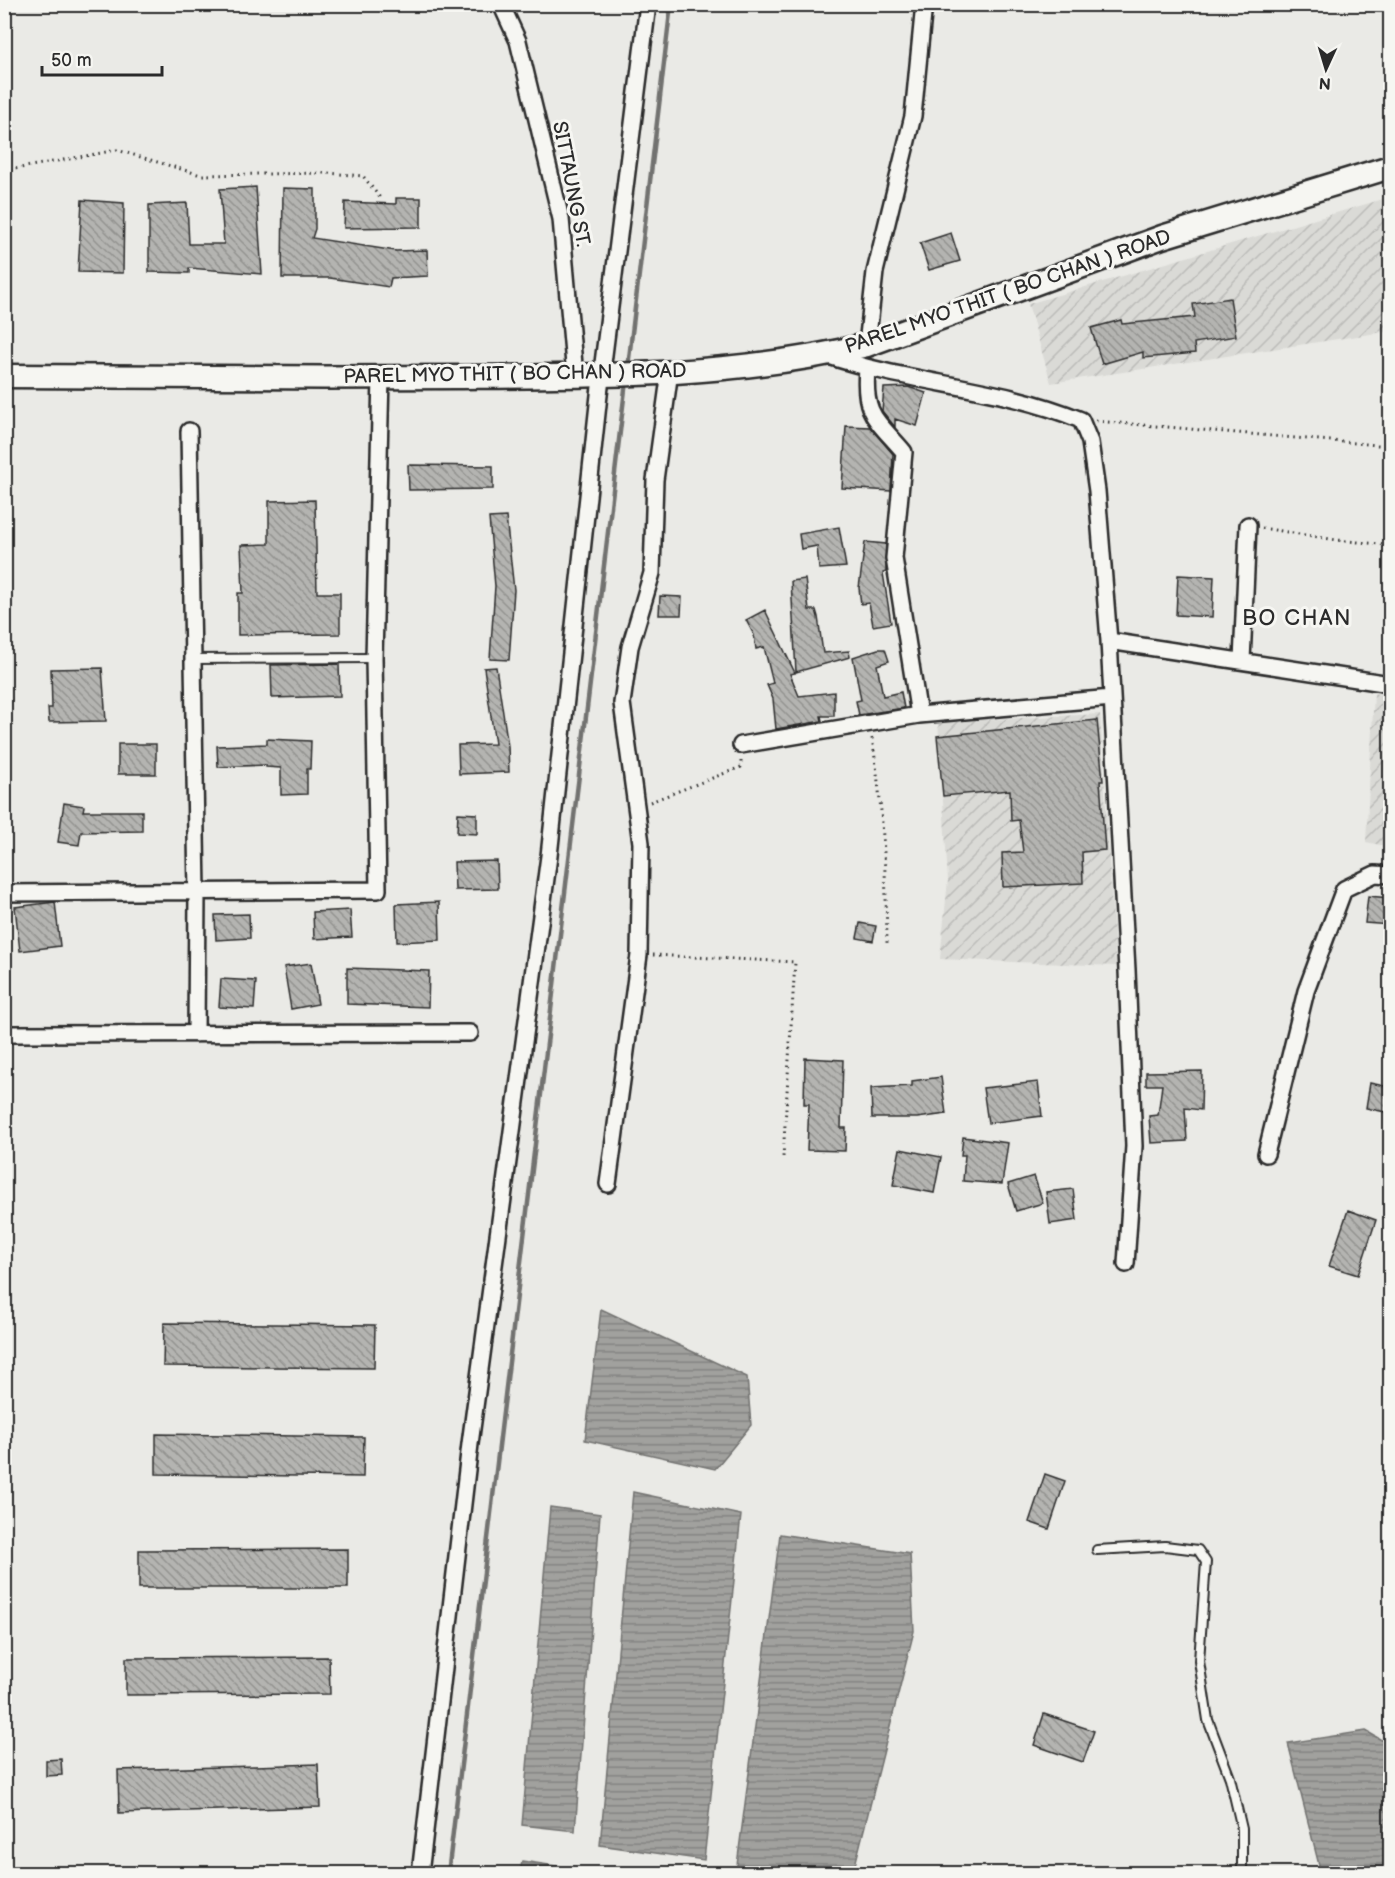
<svg xmlns="http://www.w3.org/2000/svg" width="1395" height="1878" font-family="'Balsamiq Sans',sans-serif">
	<style>
		.industrial { fill: url(#industrial-furrows) }
		.water { fill: url(#water-rules); stroke: #727270; stroke-width: 1.5 }
		.lines { fill: none; stroke-linecap: round; stroke-linejoin: round }
		.stream { stroke: #727270; stroke-width: 4.5 }
		.building { fill: url(#building-back-hatch); stroke: #2b2b2b; stroke-width: 1.5 }
		.lane-casing { stroke: #2b2b2b; stroke-width: 12 }
		.street-casing { stroke: #2b2b2b; stroke-width: 20 }
		.secondary-casing { stroke: #2b2b2b; stroke-width: 27 }
		.path { stroke: #2b2b2b; stroke-width: 3; stroke-dasharray: 1.5 4.5; stroke-linecap: butt }
		.lane { stroke: #f6f6f2; stroke-width: 8 }
		.street { stroke: #f6f6f2; stroke-width: 15 }
		.secondary { stroke: #f6f6f2; stroke-width: 22 }
		.labels { text-anchor: middle; dominant-baseline: central; stroke-width: 6; stroke-linejoin: round; paint-order: stroke }
		.street-label { font-size: 20px; fill: #2b2b2b; stroke: #f6f6f2 }
		.quarter-label { font-size: 22px; letter-spacing: 1.5px; fill: #2b2b2b; stroke: #f6f6f2 }
	</style>
	<defs>
		<pattern id="industrial-furrows" width="10" height="10" patternUnits="userSpaceOnUse" patternTransform="scale(1.5)"><rect width="10" height="10" fill="#dadad6"/><path d="M-1 1l2-2M0 10L10 0M9 11l2-2" fill="none" stroke="#bbbbb8"/></pattern>
		<pattern id="water-rules" width="6" height="5" patternUnits="userSpaceOnUse" patternTransform="scale(1.5)"><rect width="6" height="5" fill="#a1a19e"/><path d="M0 2.5h6" fill="none" stroke="#838381"/></pattern>
		<pattern id="building-back-hatch" width="6" height="6" patternUnits="userSpaceOnUse" patternTransform="scale(1.5)"><rect width="6" height="6" fill="#b4b4b1"/><path d="M-1 5l2 2M0 0l6 6M5-1l2 2" fill="none" stroke="#939390"/></pattern>
	</defs>
	<rect width="100%" height="100%" fill="#eaeae6"/>
	<filter id="ink" filterUnits="userSpaceOnUse"><feTurbulence type="fractalNoise" baseFrequency=".0167" numOctaves="2"/><feDisplacementMap in="SourceGraphic" scale="12" xChannelSelector="R" yChannelSelector="G"/><feConvolveMatrix kernelMatrix="1 2 1 2 8 2 1 2 1" color-interpolation-filters="sRGB"/></filter>
	<g filter="url(#ink)">
		<path class="industrial" d="M1390,197V331L1051,383L1028,304Z
			M1374,693L1390,696V847L1366,842Z
			M1100,714L1116,966L940,959L948,880L938,722Z"/>
		<path class="water" d="M601,1309L747,1377L751,1425L715,1469L585,1440Z
			M633,1492L741,1515L704,1860L600,1845Z
			M550,1507L600,1514L575,1831L522,1825Z
			M780,1534L910,1554L914,1631L853,1873H736Z
			M1366,1731L1390,1745V1873H1321L1288,1743Z
			M522,1861L569,1868L568,1873H520Z"/>
		<g class="lines">
			<path class="stream" d="M628,367L671,4
				M448,1874L626,381"/>
		</g>
		<path class="building" d="M256,187L262,274L189,268V273L149,272V205L187,203L189,244H224L220,189Z
			M283,188L315,189V229L312,238L396,251L427,250L428,276L391,278L389,287L330,278H282Z
			M396,198H421V227L344,228L345,202L396,204Z
			M82,200L124,203L123,273L78,272Z
			M951,233L960,261L929,270L920,243Z
			M1230,298L1236,336L1194,343L1195,353L1143,358V352L1102,364L1091,328L1121,320L1122,324L1195,317L1193,304Z
			M908,387L926,393L917,426L895,419V427L882,411L884,388Z
			M846,426L870,427L893,454L891,491L842,488Z
			M408,465L493,466V489L409,490Z
			M315,500L317,593H340V634L238,635V593H243L241,545L269,544V501Z
			M506,517L514,590L509,660L490,659L495,586L489,518Z
			M839,527L846,567L819,569L817,546L801,549L799,534Z
			M865,542L886,544V572L883,573L891,623L873,626L869,603L861,604L859,588Z
			M1178,575L1214,577L1212,617L1176,615Z
			M805,579L809,610H816L818,617L823,653L849,651L850,657L796,672L791,581Z
			M660,596L682,597L681,615H659Z
			M765,610L795,673L790,674L799,696L834,692V716H821L822,721L776,729L773,699L767,685L773,683L764,647L756,649L754,635L746,620Z
			M878,649H885L889,661L877,665L883,696L901,692L904,708L859,715L856,701L861,700L853,657Z
			M339,664L340,696L272,698L271,665Z
			M496,667L508,746L509,772L459,774L458,745L495,744L484,668Z
			M102,668L106,721L49,722L48,708H52L51,669Z
			M1097,720L1103,781H1100L1105,850L1082,852L1083,883L1003,887L1002,853L1023,852L1019,820L1011,821L1010,790L943,796L937,736Z
			M267,739L311,741L310,769H307V794L281,795V768L266,767V765L218,767L217,746L267,744Z
			M118,744H156V774H118Z
			M64,803L84,806L83,811H142V831L81,832L79,845L58,842Z
			M458,813L477,814V834L457,833Z
			M497,861L498,889L455,890L454,862Z
			M1368,896L1390,898V925L1365,923Z
			M55,902L60,946L20,951L15,907Z
			M439,902L440,940L397,942L396,904Z
			M350,910L352,937L314,939L313,912Z
			M249,914L250,938L216,940L215,915Z
			M860,923L876,926L873,941L857,938Z
			M311,963L318,1004L291,1009L284,967Z
			M347,968L429,971L428,1007L347,1004Z
			M221,979L256,981L254,1009L219,1007Z
			M805,1058L843,1060L841,1128H846L845,1151L807,1150L809,1104H804Z
			M1202,1071L1201,1110L1185,1108L1187,1141L1151,1143L1149,1116L1158,1115L1162,1085H1146V1072Z
			M941,1077L946,1114L917,1118H872L871,1088L912,1086V1081Z
			M1038,1082L1042,1116L988,1123L983,1088Z
			M1370,1083L1390,1087V1113L1366,1108Z
			M963,1137L1008,1143L1002,1184L963,1181L965,1155H961Z
			M900,1149L941,1157L934,1193L893,1185Z
			M1034,1176L1043,1203L1016,1211L1008,1184Z
			M1073,1189L1077,1220L1050,1224L1046,1192Z
			M1348,1210L1376,1220L1358,1275L1329,1266Z
			M164,1323L375,1325L374,1368L163,1366Z
			M156,1434L364,1437L363,1477L156,1474Z
			M1045,1474L1065,1481L1049,1529L1029,1522Z
			M348,1549V1588H139V1550Z
			M329,1657L330,1694L126,1695V1658Z
			M1044,1714L1094,1731L1083,1762L1034,1745Z
			M61,1759L62,1775L46,1776V1760Z
			M318,1764L320,1807L119,1813L118,1770Z"/>
		<g class="lines">
			<defs>
				<path id="lane" d="M193,659L374,658
					M1097,1550L1165,1546L1198,1550L1206,1562L1199,1661L1208,1720L1230,1778L1242,1829V1874"/>
				<path id="street" d="M501,4L518,41L561,219L575,376
					M867,345L875,272L913,116L924,4
					M826,355C909,384 1000,386 1081,420L1090,442L1097,491L1109,641L1127,970L1134,1146L1126,1264
					M867,369C863,415 876,419 904,452L894,558L919,715
					M189,431L197,892L196,1034
					M1109,641L1390,684
					M1242,661L1248,525
					M741,745L919,715L1112,698
					M4,893L378,890L374,658L381,377
					M4,1034L470,1033
					M1266,1154L1306,991L1344,889L1375,874L1390,875
					M608,1184L639,955L641,843L622,703L630,647L652,573L655,480L670,371
					M420,1874L470,1444L549,856L599,395L648,4"/>
				<path id="secondary" d="M4,376C155,377 306,378 457,377C594,376 733,377 867,345L1162,237L1390,167"/>
			</defs>
			<use href="#lane" class="lane-casing"/>
			<use href="#street" class="street-casing"/>
			<use href="#secondary" class="secondary-casing"/>
			<path class="path" d="M4,171L117,150L201,175L327,173L363,176L381,199
				M1096,421L1390,446
				M1262,528L1337,540L1390,545
				M872,738C883,807 886,874 887,943
				M650,802L741,767V760
				M653,955L795,962L783,1157"/>
			<use href="#lane" class="lane"/>
			<use href="#street" class="street"/>
			<use href="#secondary" class="secondary"/>
		</g>
	</g>
	<g class="labels">
		<g class="street-label">
			<text transform="translate(571 184) rotate(79)">SITTAUNG ST.</text>
			<text transform="translate(1008 292) rotate(-19)">PAREL MYO THIT ( BO CHAN ) ROAD</text>
			<text transform="translate(515 374) rotate(-1)">PAREL MYO THIT ( BO CHAN ) ROAD</text>
		</g>
		<g class="quarter-label">
			<text x="1297" y="618">BO CHAN</text>
		</g>
	</g>
	<rect width="1395" height="1878" fill="none" stroke="#f6f6f2" stroke-width="24"/>
	<rect x="12" y="12" width="1371" height="1854" fill="none" stroke="#2b2b2b" stroke-width="2" filter="url(#ink)"/>
	<g transform="translate(1326 69) rotate(184)" stroke="#f6f6f2" stroke-width="4.5" paint-order="stroke">
	<path d="M0-4.5L10 22L0 15L-10 22Z" fill="#2b2b2b"/>
	<text y="-9" font-size="16" font-weight="bold" text-anchor="middle" fill="#2b2b2b">N</text>
	</g>
	<path d="M42 66v9h120v-9" fill="none" stroke="#2b2b2b" stroke-width="3"/>
	<text x="51" y="66" font-size="18" fill="#2b2b2b" stroke="#f6f6f2" stroke-width="4.5" paint-order="stroke">50 m</text>
</svg>
